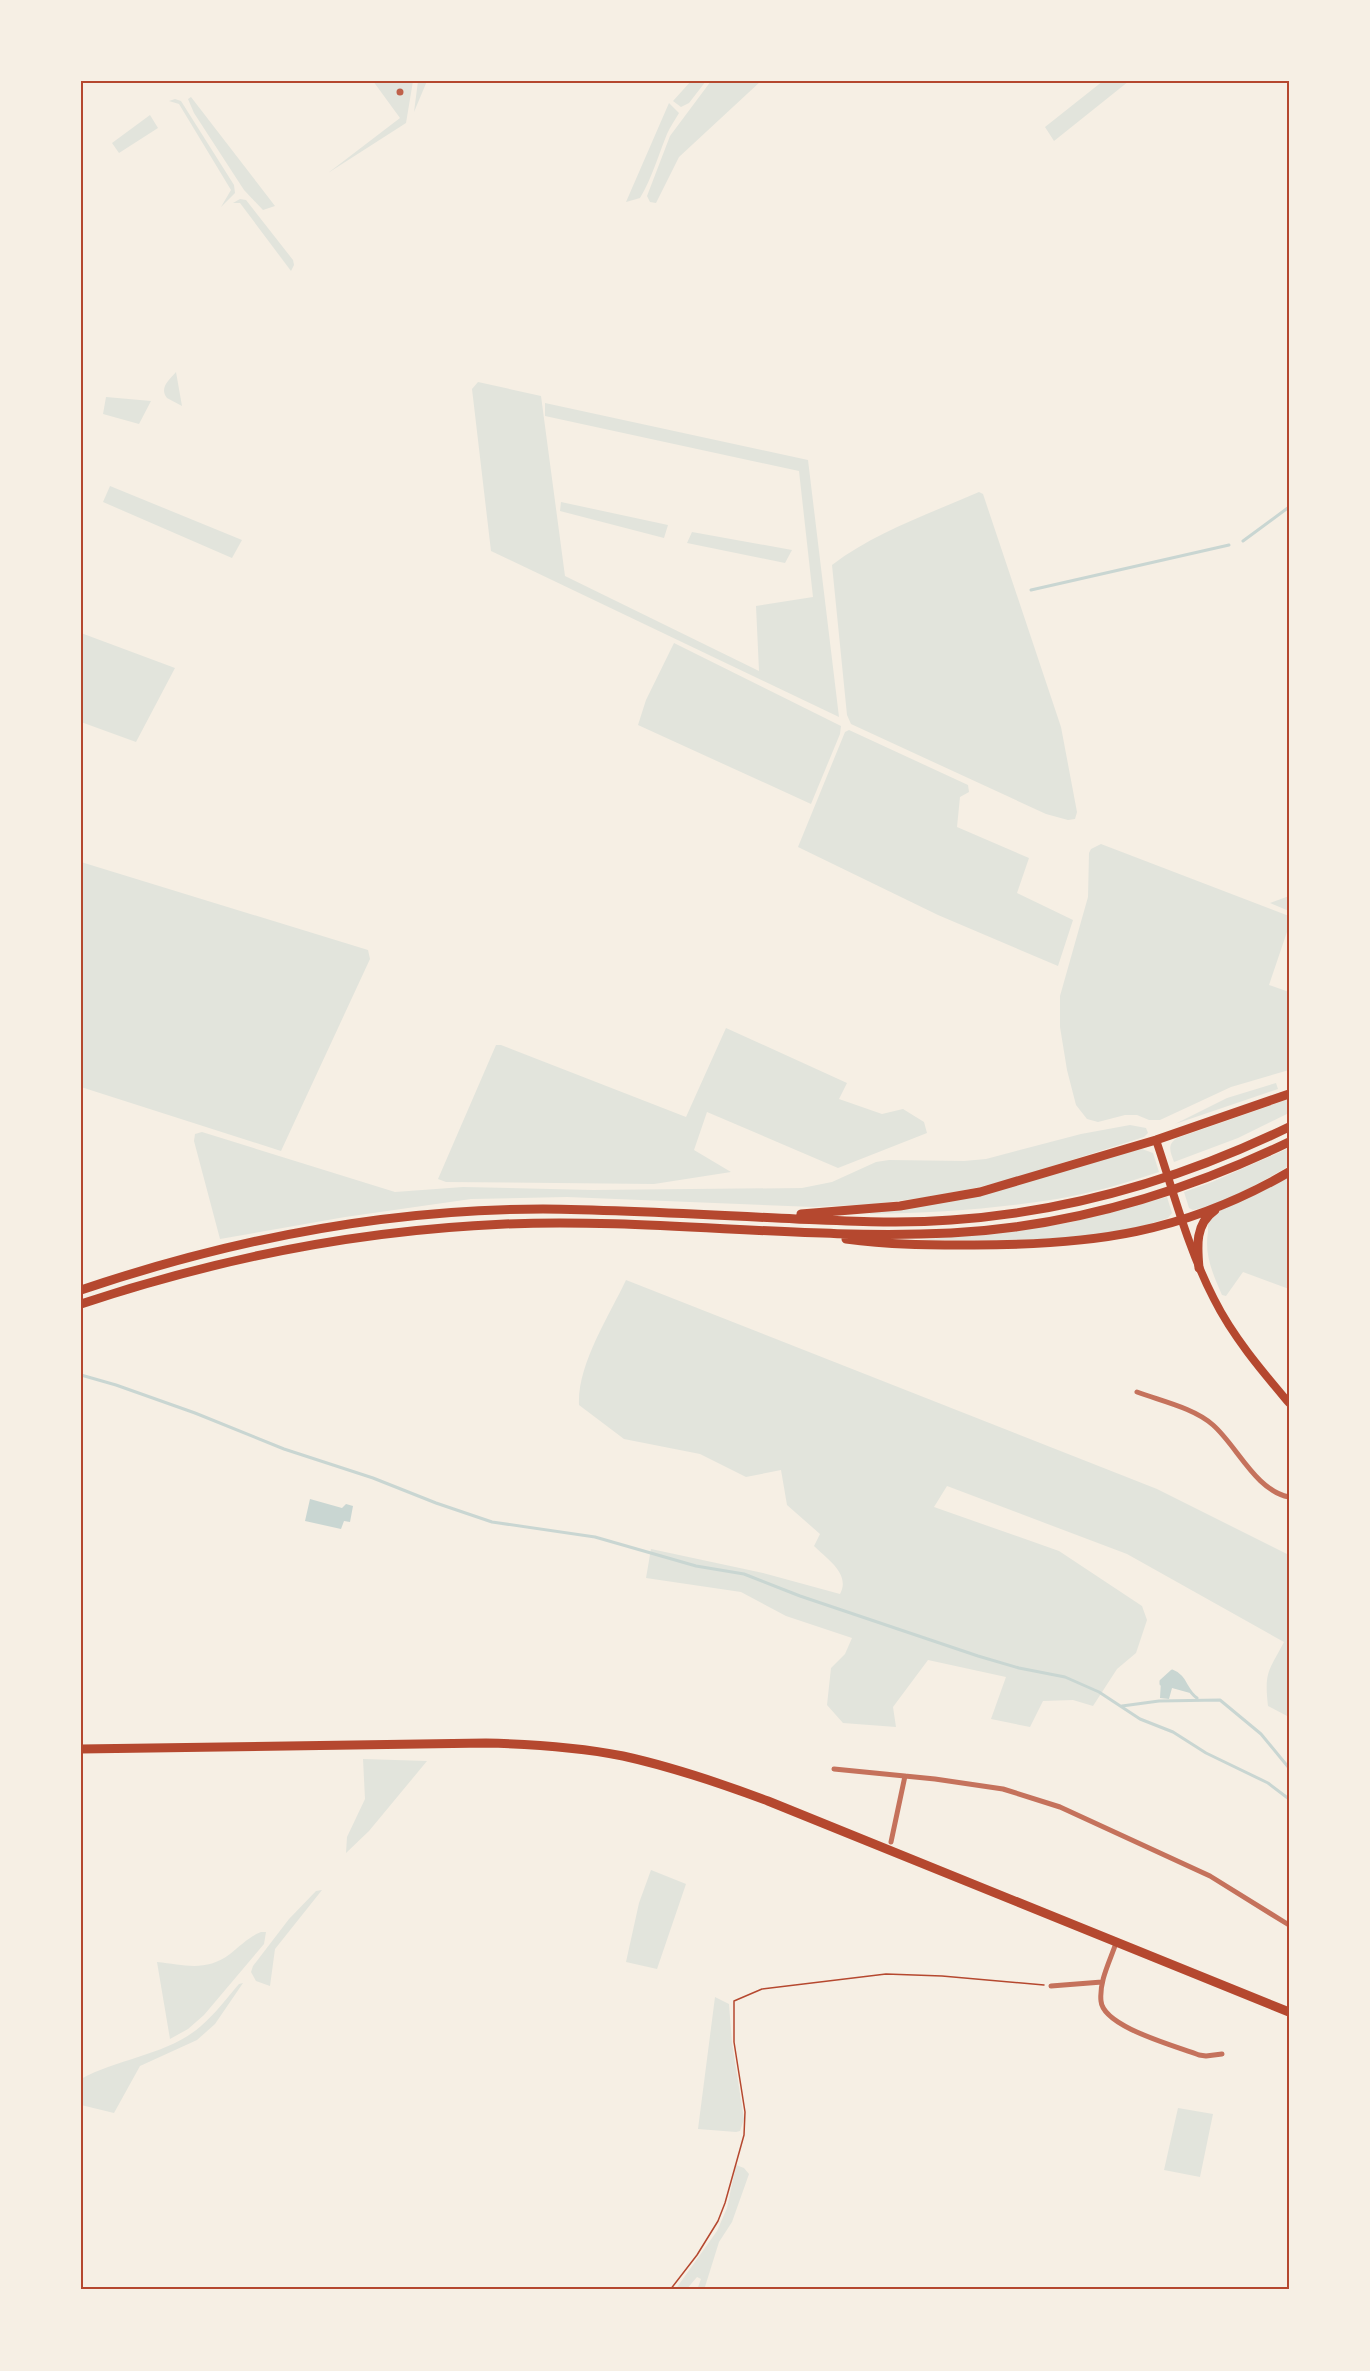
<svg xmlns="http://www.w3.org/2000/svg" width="1370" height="2371" font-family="'Asap Condensed',sans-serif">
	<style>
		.green { fill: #e2e4dc }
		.water { fill: #c9d6d2 }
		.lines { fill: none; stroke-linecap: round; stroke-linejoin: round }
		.stream { stroke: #c9d6d2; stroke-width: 3 }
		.building { fill: #bf614a }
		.path { stroke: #b5482f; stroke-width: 1.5 }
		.minor { stroke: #c5725c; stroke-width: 5 }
		.secondary { stroke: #b5482f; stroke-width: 8 }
		.primary { stroke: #b5482f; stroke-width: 9 }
		.trunk { stroke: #b5482f; stroke-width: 9 }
		.neatline { fill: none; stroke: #b5482f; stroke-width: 2 }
	</style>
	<rect width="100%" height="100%" fill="#f6efe4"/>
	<path class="green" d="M373,81H413L406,123L328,173L400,118Z
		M418,81H427L414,112Z
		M691,81H706L689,103L681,107L673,101Z
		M711,81H761L679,157L656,203L650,202L647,196L670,136Z
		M1103,81H1129L1054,141L1045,127Z
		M191,97L275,206L263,210L244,190L194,113L188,99Z
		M175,99L181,101L234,185L235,193L221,207L231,190L179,104L169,101Z
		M669,103L679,113C675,120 670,127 667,134C658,156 652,178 640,198L626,202Z
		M150,115L158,128L119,153L112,143Z
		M240,199L246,200L293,260L294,265L291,271L240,203H233Z
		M176,372L182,406L167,398C159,388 169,380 176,372Z
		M478,382L541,396L565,576L759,671L756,606L813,597L799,471L545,416V403L808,460L839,717L491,551L472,389Z
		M106,397L151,401L139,424L103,414Z
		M110,486L242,540L232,558L103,502Z
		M979,492L983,494L1061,727L1077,812L1075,819L1068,820L1046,814L851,724L847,715L832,565C875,532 929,514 979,492Z
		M561,502L668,525L664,538L560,511Z
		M692,532L792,550L785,563L687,543Z
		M81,633L175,668L136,742L81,722Z
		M674,643L841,726L840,734L811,804L638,725L646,700Z
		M849,730L968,785L969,792L960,797L957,827L1029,858L1017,893L1073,920L1058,966L938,915L798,847L845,732Z
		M1101,844L1289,916V926L1269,985L1289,992V1070L1231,1087L1160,1120H1149L1137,1115H1125L1098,1122L1087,1119L1076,1105L1067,1070L1060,1027V996L1088,897L1089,853L1091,849Z
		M81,862L368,950L370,959L281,1151L81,1087Z
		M1289,896V911L1270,903Z
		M726,1028L847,1083L839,1099L882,1114L903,1109L924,1122L927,1133L838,1168L707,1112L694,1150L731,1172L654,1184L446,1182L438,1179L496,1045H501L686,1117Z
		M1276,1083L1278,1089L1175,1124L1227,1098Z
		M1289,1099V1113L1238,1138L1174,1162C1171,1153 1166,1145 1177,1138Z
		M1130,1125L1146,1128L1148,1133L1144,1137L1015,1178L980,1187L928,1197L874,1204L814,1207L567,1197L471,1199L345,1217L220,1239L194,1141L195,1134L202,1132L395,1192L463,1187L593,1190L802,1188L832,1182L876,1162L889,1160L964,1161L986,1159L1081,1134Z
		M1289,1148V1166C1259,1183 1227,1203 1193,1210L1189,1208L1184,1192L1212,1182Z
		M1142,1149L1153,1153L1159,1172C1126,1183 1092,1193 1057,1199C995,1209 933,1213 870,1214V1212L894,1209Z
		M1289,1175V1289L1243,1272L1226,1296L1222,1295C1213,1274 1204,1255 1208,1232C1208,1231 1208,1223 1208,1223C1214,1208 1273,1183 1289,1175Z
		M1167,1197L1172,1213L1168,1218C1096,1244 996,1240 919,1240L1017,1231L1072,1222Z
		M626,1280L1157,1489L1289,1555V1717L1268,1706C1264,1671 1269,1671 1284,1642L1127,1554L947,1486L934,1507L1059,1551L1142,1606L1147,1620L1136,1653L1117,1669L1093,1706L1073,1700L1043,1701L1030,1727L991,1719L1006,1677L928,1660L893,1707L896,1727L843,1723L827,1705L831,1668L845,1654L852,1638L786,1616L741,1592L646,1578L651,1549L763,1573L840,1594C851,1574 827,1559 814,1546L820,1534L787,1505L781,1470L746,1477L700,1454L624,1439L579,1405C577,1365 609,1316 626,1280Z
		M363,1759L427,1761L369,1831L346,1853L347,1837L365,1799Z
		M651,1870L686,1884L657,1969L626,1962L639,1903Z
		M322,1890L275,1949L270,1986L256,1981L251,1972L253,1966L289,1919L316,1891Z
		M261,1932H266L264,1944L204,2015L188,2029L170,2039L157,1962C185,1965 206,1972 230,1954C240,1946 250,1936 261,1932Z
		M243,1983L215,2024L197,2040L140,2066L114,2113L81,2105V2079C119,2058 168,2055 201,2026C215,2014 227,1998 239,1984Z
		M715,1997L729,2004L732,2043L744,2119L740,2131L736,2132L698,2129Z
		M1178,2108L1213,2114L1200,2177L1164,2170Z
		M736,2165L744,2168L749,2174L732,2222L719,2242L704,2290H697L701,2279L697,2277L686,2290H675L717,2231L727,2208Z"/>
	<path class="water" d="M310,1499L342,1508L346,1504L353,1506L350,1522L344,1521L341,1529L305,1521Z
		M1172,1671C1183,1675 1185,1682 1190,1693L1172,1688L1169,1699L1160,1698L1161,1681Z"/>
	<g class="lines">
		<path class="stream" d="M1243,541L1289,507
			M1031,590L1229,545
			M81,1375L116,1385L195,1413L284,1449L373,1478L436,1503L492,1522L595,1537L696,1566L744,1574L800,1596L978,1656L1019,1668L1065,1677L1099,1692L1140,1719L1173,1732L1206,1753L1268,1783L1289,1799
			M1161,1684V1681L1172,1671C1186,1676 1185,1690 1197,1698
			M1122,1706L1159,1701L1220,1700L1261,1734L1289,1768"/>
	</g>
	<path class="building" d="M396.5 92a3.5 3.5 0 1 1 7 0a3.5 3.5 0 1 1-7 0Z"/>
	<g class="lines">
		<path class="path" d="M670,2290L697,2255L718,2221L725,2203L744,2135L745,2112L734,2042V2001L762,1989L886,1974L942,1976L1044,1985"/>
		<path class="minor" d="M1137,1392C1161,1401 1194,1408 1213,1425C1237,1446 1256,1491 1289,1497
			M834,1769L935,1779L1003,1789L1060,1807L1210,1876L1289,1925
			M891,1842L905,1776
			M1116,1943C1110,1961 1099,1981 1101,2001C1103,2027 1176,2046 1199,2055L1206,2056L1222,2054
			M1051,1986L1102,1982"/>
		<path class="secondary" d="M1156,1140C1174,1193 1188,1249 1214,1299C1233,1337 1262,1371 1289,1403"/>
		<path class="primary" d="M81,1749L486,1743C532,1744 578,1747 623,1756C673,1767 720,1783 768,1801L1289,2012"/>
		<path class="trunk" d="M801,1214L900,1206L980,1192L1156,1140L1289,1094
			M846,1239C888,1245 931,1245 974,1245C1093,1245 1184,1233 1289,1172
			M1199,1268C1197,1246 1195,1224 1215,1210
			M81,1290C229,1240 386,1209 543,1209C627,1210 712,1215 796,1219C848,1221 900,1224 951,1220C1070,1212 1182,1179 1289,1127
			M81,1304C219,1258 360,1230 505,1224C654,1218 802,1240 951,1233C1069,1227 1183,1193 1289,1142"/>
	</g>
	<rect width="1370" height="2371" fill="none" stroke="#f6efe4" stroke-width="165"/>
	<rect x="82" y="82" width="1206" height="2206" class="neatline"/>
</svg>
